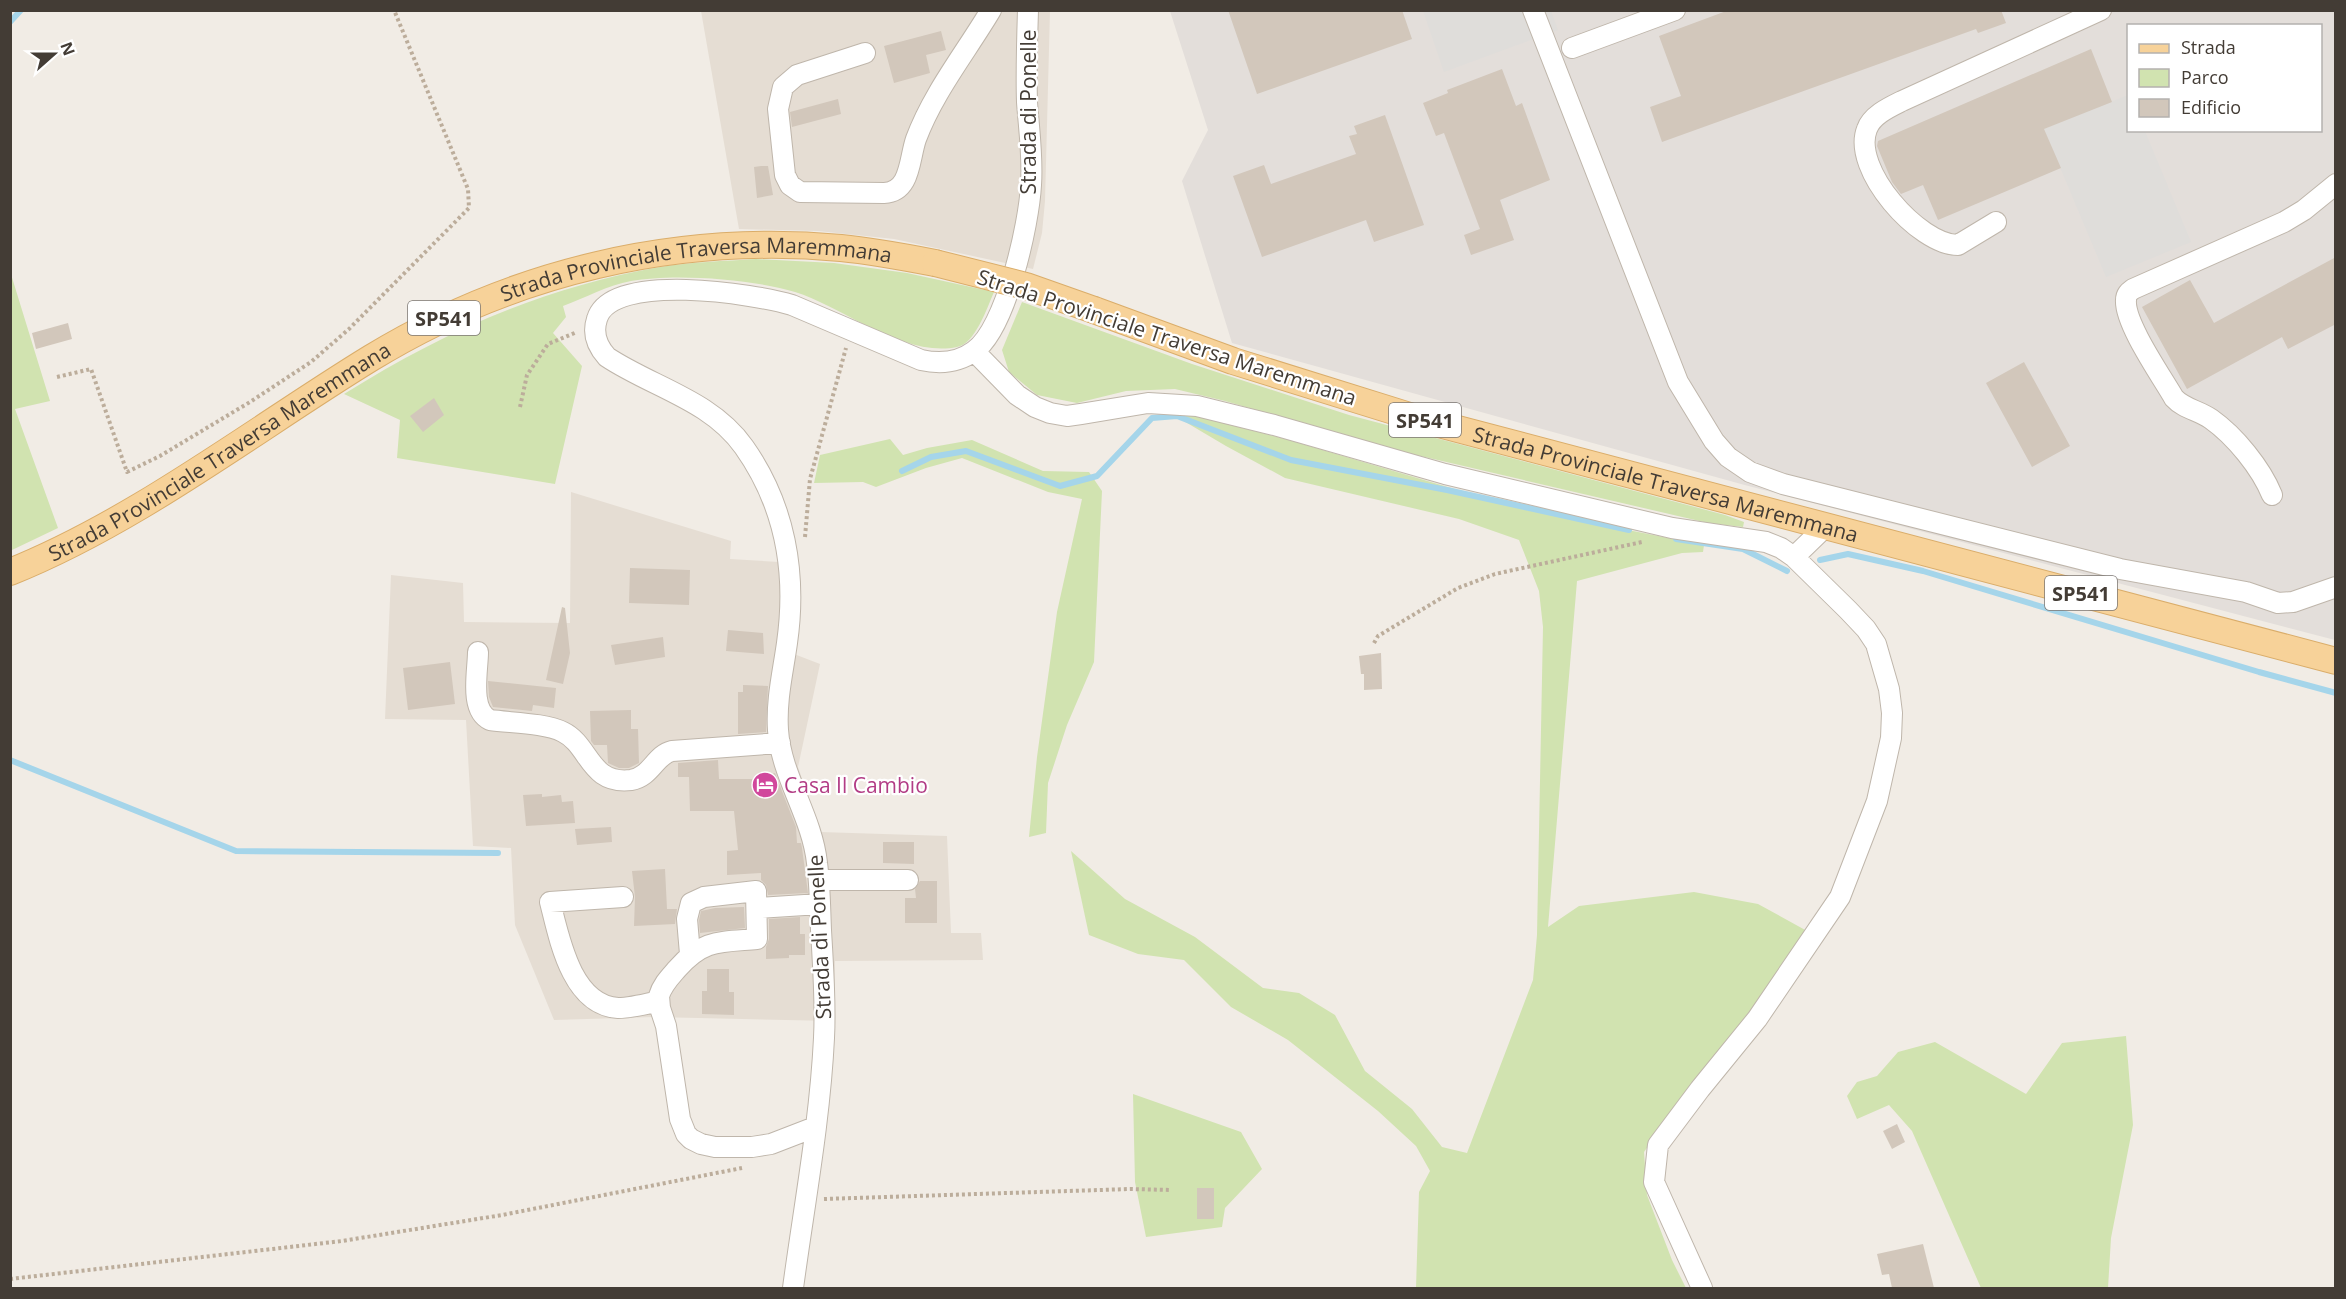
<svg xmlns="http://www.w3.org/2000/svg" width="2346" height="1299" font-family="'Open Sans',sans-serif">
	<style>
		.residential { fill: #e5ddd3 }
		.industrial { fill: #e3deda; fill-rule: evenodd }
		.green { fill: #d1e3b0 }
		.parking { fill: #dfddda }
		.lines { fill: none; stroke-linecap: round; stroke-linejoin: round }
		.stream { stroke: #a5d5ea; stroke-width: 6 }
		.building { fill: #d2c7bb }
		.minor-casing { stroke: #bfb6ab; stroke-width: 22 }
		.major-casing { stroke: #daad6a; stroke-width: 28 }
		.path { stroke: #bcad9b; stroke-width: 4; stroke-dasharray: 3 3; stroke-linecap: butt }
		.minor { stroke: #fff; stroke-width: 20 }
		.major { stroke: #f7d299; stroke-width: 26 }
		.major-bridge-casing { stroke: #daad6a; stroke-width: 28; stroke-linecap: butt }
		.major-bridge { stroke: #f7d299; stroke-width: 26 }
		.labels { text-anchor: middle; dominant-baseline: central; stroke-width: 4.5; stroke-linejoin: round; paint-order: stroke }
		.shield { fill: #fff; stroke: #7b7672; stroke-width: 1.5 }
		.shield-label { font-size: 20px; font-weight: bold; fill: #433c35 }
		.street-label { font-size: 21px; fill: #433c35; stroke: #fff }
		.hotel-label { font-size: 21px; fill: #b23c85; stroke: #fff; text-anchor: start }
	</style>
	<rect width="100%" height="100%" fill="#f1ece5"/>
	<path class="residential" d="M701,11H1050L1045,201L1042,233L1033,269L894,239L818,231L739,229Z
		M571,492L731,541L730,559L779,562L794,654L820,664L798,767L820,832L947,836L951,933H981L983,960L835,961L834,1021L654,1017L554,1020L515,925L511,848L473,846L466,720L385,719L391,575L463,583L464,622L570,623Z"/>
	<path class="industrial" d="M1170,11H2335V640L1741,484L1232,343L1182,181L1208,130ZM2128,26H2320V130H2128Z"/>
	<path class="green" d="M756,259L834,263L907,273L994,292C987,308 975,344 957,347C904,358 843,307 795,292C753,279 674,273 631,281C608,285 585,298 563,306L566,317L553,333L582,366L555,484L397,458L400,420L344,394C445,331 542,288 660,267C691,262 724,261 756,259Z
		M10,271L50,401L15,409L58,528L12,550Z
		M1022,302L1192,364L1349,415L1725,515L1744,522L1743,527L1708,523L1399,451L1225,401L1175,389L1126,391L1077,403L1037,395L1009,372L1002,350Z
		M1188,414L1289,440L1522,509L1704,545L1703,552L1682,553L1577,581L1548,927L1579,906L1694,892L1758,904L1807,931L1755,1012L1701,1072L1644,1152L1647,1195L1672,1260L1686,1288H1416L1419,1192L1430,1171L1416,1146L1378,1111L1288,1040L1231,1007L1184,960L1138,954L1089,935L1071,851L1125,899L1195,937L1263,988L1299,993L1335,1015L1365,1071L1412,1109L1442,1147L1467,1153L1533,980L1537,935L1543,627L1539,591L1519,540L1459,519L1285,478L1226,446L1182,420Z
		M890,439L903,455L927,448L972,440L1043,471L1089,472L1102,491L1094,662L1067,725L1048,783L1046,833L1029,837L1037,757L1057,612L1082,499L1048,492L962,458L926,468L876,487L863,482L814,483L820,455Z
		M2126,1036L2133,1125L2111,1238L2108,1288H1981L1912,1131L1889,1105L1857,1119L1847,1096L1857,1082L1877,1076L1898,1052L1935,1042L2026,1094L2062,1043Z
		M1133,1094L1241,1132L1262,1169L1225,1208L1222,1227L1146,1237L1135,1182Z"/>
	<path class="parking" d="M1423,11H1551L1558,30L1444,72Z
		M2128,95V130L2145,131L2191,242L2106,277L2044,129Z"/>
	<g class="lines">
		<path class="stream" d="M10,22L21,10
			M902,471L931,457L966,451L1060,486L1097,476L1152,418L1177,416L1291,460L1447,490L1629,530
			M1676,539L1743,549L1787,571
			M1820,560L1848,554L1923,571L2259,672L2336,693
			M10,760L236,851L498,853"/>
	</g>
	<path class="building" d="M1228,10H1402L1412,39L1257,94Z
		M1729,10H2001L2006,23L1978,33L1976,29L1662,142L1650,107L1681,96L1659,36Z
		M941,31L946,50L926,55L930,73L894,83L884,46Z
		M2091,49L2112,102L2044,129L2061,168L1938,220L1923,185L1901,194L1892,182L1877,146L1878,141Z
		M1502,69L1516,106L1522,103L1550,180L1500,200L1514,240L1471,255L1464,235L1480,229L1444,133L1436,136L1423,103L1448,93L1447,90Z
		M838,99L841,114L792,127L790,112Z
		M1385,115L1424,225L1374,242L1366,220L1262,257L1233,176L1264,165L1271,184L1356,154L1349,136L1357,134L1354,126Z
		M761,166H768L773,195L757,198L754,167Z
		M2336,257V324L2288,349L2282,337L2187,389L2142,307L2190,280L2214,323Z
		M68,323L72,339L36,349L32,333Z
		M2024,362L2070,446L2032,467L1986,383Z
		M434,398L444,415L423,432L410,416Z
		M630,568L690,570L689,605L629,603Z
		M562,607L565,608L570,653L563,684L546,680Z
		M728,630L763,633L764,654L726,651Z
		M663,637L665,657L615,665L611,645Z
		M1381,653L1382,689L1364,690V674H1361L1359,656Z
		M450,662L455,704L408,710L403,668Z
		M488,681L556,688L554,708L533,705L532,711L493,707L489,697Z
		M743,685L768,686L766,732L738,734V692H743Z
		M631,710V729H638L639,763L629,768H619L608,763L607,745H594L591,741L590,711Z
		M718,760L719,779H756L775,773L796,827L797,843H801L802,848L808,893L768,895L766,885L761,880V873L727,875V851L738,850L734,811H690L689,777H678V763Z
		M542,794V797L561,795L562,802L573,801L575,823L526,826L523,795Z
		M611,827L612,842L577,845L575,829Z
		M883,842H914V864L883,863Z
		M665,869L667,909H677L675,924L634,926L635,897L632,871Z
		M920,881H937V923H905V898H916L915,889Z
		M744,907L745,928L700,933L699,920L701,911L715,908Z
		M800,917V934H805V955H789V958L766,959V947L769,939V919Z
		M707,969H729V992H734V1015L702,1014V991H707Z
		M1897,1124L1905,1142L1892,1149L1883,1131Z
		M1197,1188H1214V1219H1197Z
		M1923,1244L1934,1288H1892L1889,1274L1882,1275L1877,1254Z"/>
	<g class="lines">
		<defs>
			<path id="minor" d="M1533,10L1678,382L1714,441L1728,457L1750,472L1783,484L2120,569L2246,592L2278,603L2293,602L2336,587
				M1572,48L1675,10
				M865,53L797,75L783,87L778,109L785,175L790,185L800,192L884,193C911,192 909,159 916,139C933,93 966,52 991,10
				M1996,222L1958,245C1919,245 1851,169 1867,129C1872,115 1890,107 1902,101L2101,10
				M974,351L1017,395L1035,407L1050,413L1067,416L1081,414L1148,403L1197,406L1274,425L1445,474L1672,528L1766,542L1781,548L1794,557L1848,610L1866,629L1876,644L1889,689L1892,713L1891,738L1877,801L1840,897L1757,1019L1700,1089L1658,1145L1654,1182L1702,1288
				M2272,495C2261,468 2235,436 2211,419C2198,410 2184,409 2174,398C2162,377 2124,323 2126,300C2126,294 2129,292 2133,289L2284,222L2304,210L2336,184
				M1794,557L1826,526
				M478,652C478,671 469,710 490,720C511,723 545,723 563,732C590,745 589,785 631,780C651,777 655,755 672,751L780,743
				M819,880H908
				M623,897L550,902C559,937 571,1005 618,1008C631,1008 646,1004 659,1001
				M757,908L820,904
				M690,954L687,919L691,903L704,897L756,891L757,939C720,942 703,939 677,969C670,977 662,985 659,996L660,1008L666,1026L680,1119L686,1134L691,1139L701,1144L715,1147H752L771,1144L815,1127
				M793,1288C804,1206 820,1121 824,1038C826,1002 823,966 821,930C820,907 820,885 817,863C812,816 781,776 778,730C776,700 783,672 787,643C797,573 785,505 744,447C711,400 652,387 607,357C597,346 592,334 597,319C611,271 756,294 792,305L921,360C939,364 958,363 974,351C1006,329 1029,224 1031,185C1033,157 1029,130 1027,102C1026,72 1027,41 1028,10"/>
			<g id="major">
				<path id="s1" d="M1094,310L1233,361L1416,418L2336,661"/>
				<path id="s2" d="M10,572C137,521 255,429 371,358C512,272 676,233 841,248C872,251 904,257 935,263"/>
			</g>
		</defs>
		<use href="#minor" class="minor-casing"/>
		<use href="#major" class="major-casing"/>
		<path class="path" d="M57,377L91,369L127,472L160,456L250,402L311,362L349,329L469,208L468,189L394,10
			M520,407L527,375L548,344L577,332
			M805,537L810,479L846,348
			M1374,643L1378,636L1458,588L1495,574L1642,542
			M824,1199L1130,1189L1171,1190
			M10,1279L342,1241L502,1215L742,1168"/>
		<use href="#minor" class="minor"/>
		<use href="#major" class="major"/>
		<defs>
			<path id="major-bridge" d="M935,263L1026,286L1094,310"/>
		</defs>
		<use href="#major-bridge" class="major-bridge-casing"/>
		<use href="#major-bridge" class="major-bridge"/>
	</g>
	<defs>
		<symbol id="hotel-disc" viewBox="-11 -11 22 22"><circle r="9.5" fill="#d1479c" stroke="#fff"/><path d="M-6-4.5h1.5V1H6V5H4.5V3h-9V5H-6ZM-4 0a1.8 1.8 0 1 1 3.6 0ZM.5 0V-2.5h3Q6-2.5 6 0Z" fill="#fff"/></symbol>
	</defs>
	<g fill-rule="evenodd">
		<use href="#hotel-disc" x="750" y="770" width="30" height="30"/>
	</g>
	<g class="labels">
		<g class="shield">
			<rect x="408" y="301" width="72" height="34" rx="4.5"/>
			<rect x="1389" y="403" width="72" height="34" rx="4.5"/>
			<rect x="2045" y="576" width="72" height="34" rx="4.5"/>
		</g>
		<g class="shield-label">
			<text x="444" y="318">SP541</text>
			<text x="1425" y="420">SP541</text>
			<text x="2081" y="593">SP541</text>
		</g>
		<g class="street-label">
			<text transform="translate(1028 112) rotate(-90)">Strada di Ponelle</text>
			<text stroke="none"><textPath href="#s2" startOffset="764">Strada Provinciale Traversa Maremmana</textPath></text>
			<text transform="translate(1167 337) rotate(18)">Strada Provinciale Traversa Maremmana</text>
			<text stroke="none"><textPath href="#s2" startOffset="242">Strada Provinciale Traversa Maremmana</textPath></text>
			<text stroke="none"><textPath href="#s1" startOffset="598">Strada Provinciale Traversa Maremmana</textPath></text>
			<text transform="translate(819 937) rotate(-93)">Strada di Ponelle</text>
		</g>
		<g class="hotel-label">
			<text x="784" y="785">Casa Il Cambio</text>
		</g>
	</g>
	<rect width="2346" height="1299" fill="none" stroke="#433c35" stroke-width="24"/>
	<rect x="2127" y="24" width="195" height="108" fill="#ffffff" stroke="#b4b1ae" stroke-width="1.5"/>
	<rect x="2139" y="44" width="30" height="9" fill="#f7d299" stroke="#b4b1ae" stroke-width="1.5"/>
	<text x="2181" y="54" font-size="18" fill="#433c35">Strada</text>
	<rect x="2139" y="69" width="30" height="18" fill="#d1e3b0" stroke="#b4b1ae" stroke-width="1.5"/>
	<text x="2181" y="84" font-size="18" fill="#433c35">Parco</text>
	<rect x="2139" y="99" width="30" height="18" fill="#d2c7bb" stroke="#b4b1ae" stroke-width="1.5"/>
	<text x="2181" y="114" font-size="18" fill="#433c35">Edificio</text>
	<g transform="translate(54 54) rotate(69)" stroke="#ffffff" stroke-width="4.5" paint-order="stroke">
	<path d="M0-4.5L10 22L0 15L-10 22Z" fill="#433c35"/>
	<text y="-9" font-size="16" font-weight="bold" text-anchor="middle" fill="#433c35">N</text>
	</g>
</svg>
